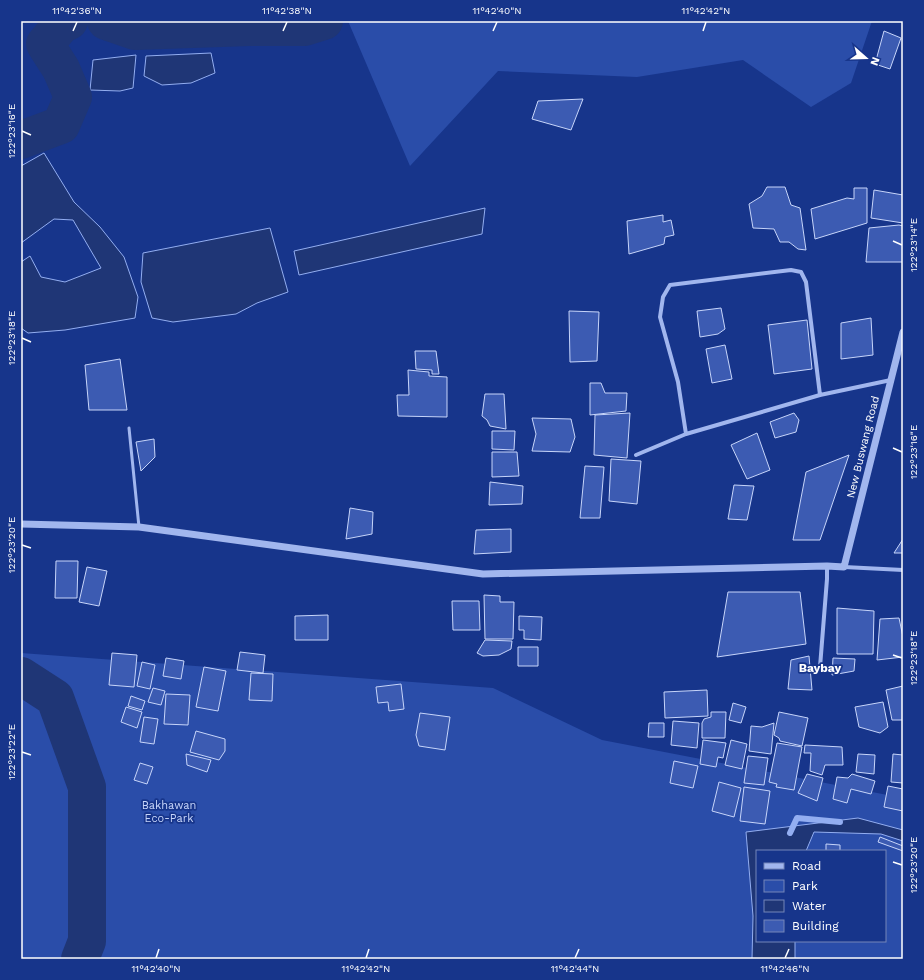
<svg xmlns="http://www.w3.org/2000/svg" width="924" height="980" font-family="'Work Sans',sans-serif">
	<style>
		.green { fill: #2a4da9; fill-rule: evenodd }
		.water { fill: #1f3676; stroke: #93aef1 }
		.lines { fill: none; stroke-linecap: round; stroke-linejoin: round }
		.stream { stroke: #93aef1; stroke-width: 6 }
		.river { stroke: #1f3676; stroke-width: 38 }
		.building { fill: #3c5bb2; stroke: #c7d5fa }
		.service { stroke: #a1b6ee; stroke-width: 3 }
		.minor { stroke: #a1b6ee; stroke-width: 4 }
		.tertiary { stroke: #a1b6ee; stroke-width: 7 }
		.ticks { fill: none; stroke: #fff; stroke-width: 1.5 }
		.labels { text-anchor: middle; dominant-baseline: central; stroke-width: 3.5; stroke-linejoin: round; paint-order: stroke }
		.street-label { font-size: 11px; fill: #fff; stroke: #17358b }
		.park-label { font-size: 11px; fill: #c7d5fa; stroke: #17358b }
		.neighbourhood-label { font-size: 12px; font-weight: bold; fill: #fff; stroke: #17358b }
		.neatline { fill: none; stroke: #fff; stroke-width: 1.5 }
		.ticks-label { font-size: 10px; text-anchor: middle; fill: #fff }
	</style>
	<rect width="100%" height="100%" fill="#17358b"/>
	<path class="green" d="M348,21H872L851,83L811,107L743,60L637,77L498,71L410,166Z
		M21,653L493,688L602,740L903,798V959H21ZM757,851H885V941H757Z"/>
	<path class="water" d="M211,53L215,73L191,83L162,85L144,76L146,56Z
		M136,55L133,88L120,91L90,90L93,60Z
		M44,153L74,202L100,227L124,257L138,297L135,318L65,330L28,333L21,328V262L30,256L41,277L65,282L101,268L73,220L54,219L21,243V166Z
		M485,208L482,234L299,275L294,251Z
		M270,228L288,292L257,303L236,314L173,322L152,318L141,282L143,253Z
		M858,818L903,830V841L881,834L814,832L806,851H757V941H795V959H752L753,916L746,832Z"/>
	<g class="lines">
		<path class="stream" d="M790,833L797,818L840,822"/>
		<path class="river" d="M106,21L135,31L250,27H305L324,21
			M21,140L61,125L73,97L61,69L45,44L61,25L69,21
			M21,676L55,698L87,787V941L80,959"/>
	</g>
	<path class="building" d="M884,31L901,38L890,69L875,64Z
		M583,99L571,130L532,119L538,101Z
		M767,187H785L791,205L800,208L806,250L798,249L789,242H780L774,229L753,228L749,204L762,196Z
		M854,188H867V223L815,239L811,209L847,198L854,199Z
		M874,190L903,195V223L871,218Z
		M663,215V222L671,220L674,235L665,237L664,244L629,254L627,221Z
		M899,225L903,226V262H866L869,228Z
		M721,308L725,329L718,334L700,337L697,311Z
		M569,311L599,312L597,361L570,362Z
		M871,318L873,355L841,359V323Z
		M807,320L812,369L774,374L768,325Z
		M725,345L732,379L712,383L706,349Z
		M415,351H436L439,374H432V370L416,369Z
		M120,359L127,410H89L85,365Z
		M408,370L429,372V376L447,377V417L398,416L397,395H409Z
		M590,383H601L605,393H627L626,411L590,415Z
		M485,394H504L506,429L490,426L487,420L482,416Z
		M630,413L627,458L594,455L595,415Z
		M794,413L799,420L796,432L775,438L770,422Z
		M532,418L571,419L575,437L570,452L532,451L536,434Z
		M492,431H515L514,450L492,449Z
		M757,433L770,470L747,479L731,445Z
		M154,439L155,457L141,471L136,442Z
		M492,452H517L519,476L492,477Z
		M849,455L820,540H793L806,472Z
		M611,459L641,461L637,504L609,501Z
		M585,466L604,467L600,518H580Z
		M490,482L523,486L522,504L489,505Z
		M734,485L754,486L747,520L728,519Z
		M350,508L373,512L372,534L346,539Z
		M511,529V552L474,554L476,530Z
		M903,539V553H894Z
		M56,561H78L77,598H55Z
		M87,567L107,571L99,606L79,602Z
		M728,592H800L806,644L717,657Z
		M484,595L500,596V602H514L513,639H485Z
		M452,601H479L480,630H453Z
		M837,608L874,611L873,654H837Z
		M328,615V640H295V616Z
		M519,616L542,617L541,640L524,639V630H519Z
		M899,618L903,637V657L877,660L880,619Z
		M485,640L512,641L511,649L499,655L483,656L477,653Z
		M518,647H538V666H518Z
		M240,652L265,655L263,673L237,670Z
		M112,653L137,655L134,687L109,685Z
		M809,656L812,690L788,689L791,660Z
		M166,658L184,661L181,679L163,676Z
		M833,658L855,659L854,671L832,675Z
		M142,662L155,665L150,689L137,686Z
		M204,667L226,671L218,711L196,707Z
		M251,673L273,674L272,701L249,700Z
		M401,684L404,709L389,711L388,702L378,703L376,687Z
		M903,686V720H892L886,690Z
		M153,688L165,691L161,705L148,702Z
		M707,690L708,716L665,718L664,692Z
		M166,694L190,695L188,725L164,724Z
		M131,696L145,701L142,710L128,706Z
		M883,702L888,727L880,733L859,727L855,707Z
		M733,703L746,707L741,723L729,720Z
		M126,707L142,712L137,728L121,722Z
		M711,712H726L725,738H702V723L704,719L711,717Z
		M779,712L808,718L802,746L780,741L779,738L774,735Z
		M420,713L450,717L445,750L419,746L416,735Z
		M144,717L158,719L154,744L140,742Z
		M673,721L699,723L697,748L671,745Z
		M649,723H664V737H648Z
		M774,723L771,754L749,751L751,726L762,727Z
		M196,731L225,739V751L219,760L190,752Z
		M703,740L726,743L723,758L718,757L716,767L700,764Z
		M731,740L747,744L742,769L725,765Z
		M777,743L802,747L794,790L776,787L777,784L769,782Z
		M805,745L842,747L843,765H825L822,775L810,771L811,753H804Z
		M186,754L211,760L207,772L187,765Z
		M858,754L875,755L874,774L856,772Z
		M893,754L903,755V783L891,782Z
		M748,756L768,758L764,785L744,783Z
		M674,761L698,766L693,788L670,783Z
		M140,763L153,767L147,784L134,780Z
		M807,774L823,778L817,801L798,793Z
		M852,774L875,781L871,794L851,789L847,803L833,799L837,777L848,778Z
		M719,782L741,788L734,817L712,811Z
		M888,786L903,789V811L884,807Z
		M744,787L770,791L765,824L740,821Z
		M880,837L903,846V851L878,842Z
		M826,844L840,845V851H826Z"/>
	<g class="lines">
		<path class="service" d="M129,428L139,527"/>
		<path class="minor" d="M686,434L678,382L660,317L663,297L670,285L791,270L801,272L806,282L820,395
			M636,455L686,434L820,395L891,380
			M844,567L903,570
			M820,667L827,579V566"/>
		<path class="tertiary" d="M21,524L139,527L483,574L827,566L844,567L903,332"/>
	</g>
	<path class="ticks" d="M73,31L77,22M283,31L287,22M493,31L497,22M703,31L706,22M22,131L31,135M893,241L902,245M22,338L31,342M893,448L902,452M22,545L31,548M893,655L902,658M22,752L31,755M893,862L902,865M156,958L159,949M366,958L369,949M575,958L579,949M785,958L789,949"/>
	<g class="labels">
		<g class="street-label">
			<text transform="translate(863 447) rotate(-76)">New Buswang Road</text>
		</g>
		<g class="park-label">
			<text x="169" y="805">Bakhawan<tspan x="169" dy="13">Eco-Park</tspan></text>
		</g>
		<g class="neighbourhood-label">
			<text x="820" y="668">Baybay</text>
		</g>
	</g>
	<rect width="924" height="980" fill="none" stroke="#17358b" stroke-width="44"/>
	<rect x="756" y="850" width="130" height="92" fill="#17358b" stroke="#7486b9"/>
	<rect x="764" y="863" width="20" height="6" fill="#a1b6ee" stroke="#7486b9"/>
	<text x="792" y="870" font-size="12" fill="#ffffff">Road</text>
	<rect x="764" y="880" width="20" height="12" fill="#2a4da9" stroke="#7486b9"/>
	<text x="792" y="890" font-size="12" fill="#ffffff">Park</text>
	<rect x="764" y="900" width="20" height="12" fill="#1f3676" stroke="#7486b9"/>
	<text x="792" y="910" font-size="12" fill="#ffffff">Water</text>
	<rect x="764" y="920" width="20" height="12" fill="#3c5bb2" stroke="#7486b9"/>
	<text x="792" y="930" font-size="12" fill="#ffffff">Building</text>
	<g transform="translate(866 58) rotate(110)" stroke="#17358b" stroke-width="3" paint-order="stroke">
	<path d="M0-3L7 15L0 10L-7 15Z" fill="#ffffff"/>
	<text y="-6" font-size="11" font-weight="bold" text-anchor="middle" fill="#ffffff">N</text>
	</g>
	<rect x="22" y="22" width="880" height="936" class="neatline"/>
	<g class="ticks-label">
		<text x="77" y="14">11°42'36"N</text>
		<text x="287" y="14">11°42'38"N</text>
		<text x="497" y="14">11°42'40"N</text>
		<text x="706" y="14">11°42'42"N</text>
		<text transform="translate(11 131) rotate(-90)" y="4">122°23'16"E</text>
		<text transform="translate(913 245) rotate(-90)" y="4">122°23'14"E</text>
		<text transform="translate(11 338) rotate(-90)" y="4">122°23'18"E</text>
		<text transform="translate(913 452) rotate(-90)" y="4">122°23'16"E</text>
		<text transform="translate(11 545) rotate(-90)" y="4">122°23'20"E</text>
		<text transform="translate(913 658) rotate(-90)" y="4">122°23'18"E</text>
		<text transform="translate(11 752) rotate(-90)" y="4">122°23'22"E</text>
		<text transform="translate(913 865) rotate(-90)" y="4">122°23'20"E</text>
		<text x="156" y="972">11°42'40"N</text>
		<text x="366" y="972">11°42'42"N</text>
		<text x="575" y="972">11°42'44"N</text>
		<text x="785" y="972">11°42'46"N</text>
	</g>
</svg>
